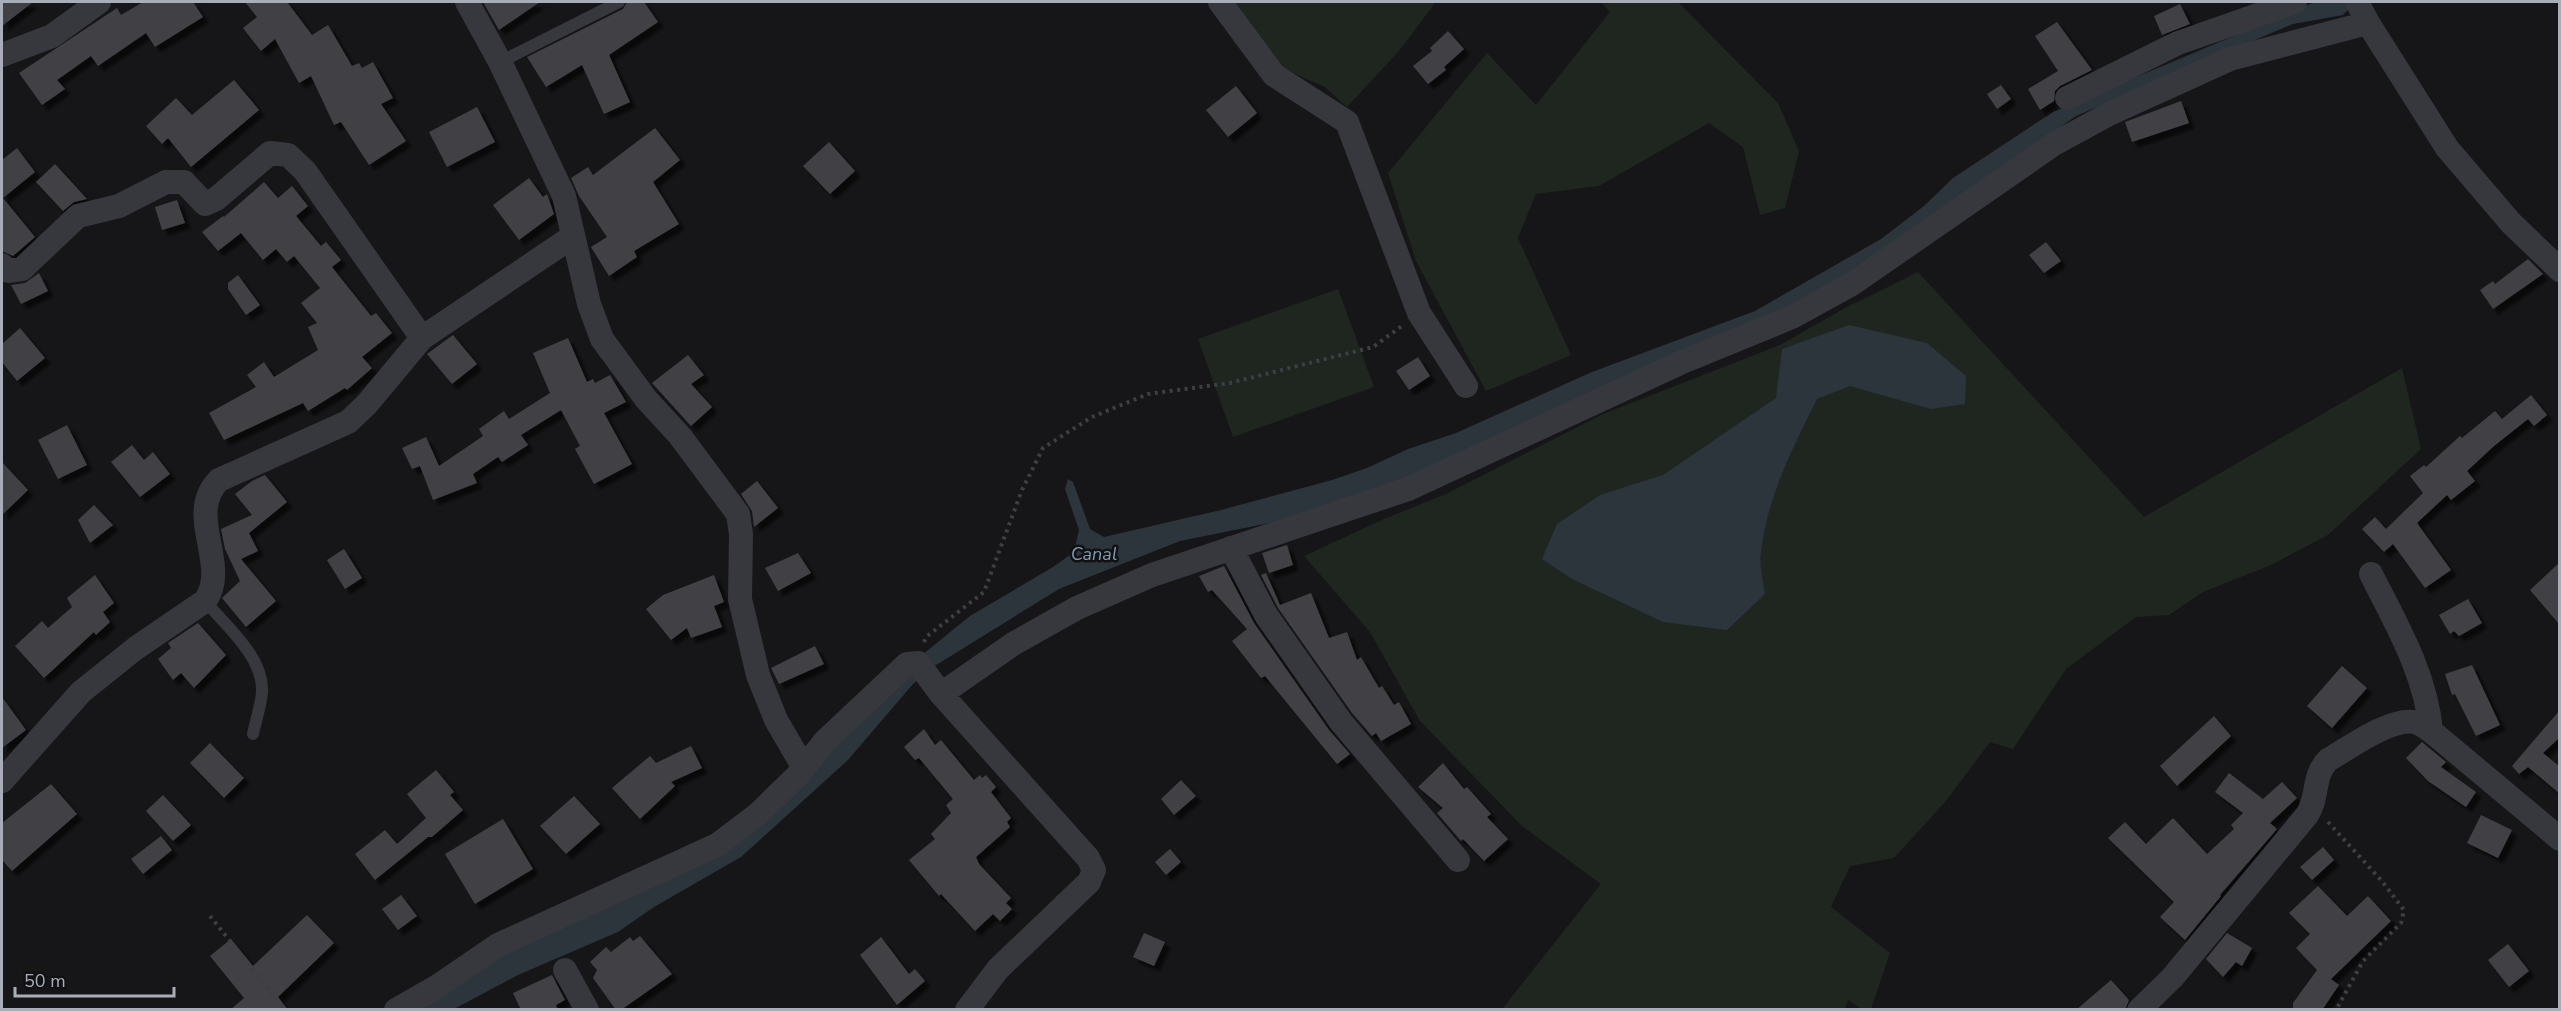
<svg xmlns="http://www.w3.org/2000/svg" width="2561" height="1011" font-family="'Nunito Sans',sans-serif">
  <defs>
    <filter id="shadow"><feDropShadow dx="5.5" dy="5.5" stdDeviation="1.5" flood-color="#0009"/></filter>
  </defs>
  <rect width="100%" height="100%" fill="#161618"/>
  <path fill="#1e261f" d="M1233,2H1436L1399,51L1347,107L1325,87L1282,68Z
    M1601,2H1678L1778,103L1799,151L1785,208L1760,215L1743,147L1709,123L1599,186L1536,194L1518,238L1571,355L1486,391L1416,261L1388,173L1487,53L1536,105L1610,12Z
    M1918,272L2144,517L2402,368L2421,449L2328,535L2271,565L2203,592L2169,615L2136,617L2066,669L2013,749L1990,742L1946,801L1894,858L1850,866L1831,907L1890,953L1871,1009H1862L1848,1000L1844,1010L1502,1009L1601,884L1522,826L1420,721L1370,632L1304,556L1384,519L1446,494L1603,414L1780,345L1843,309Z
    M1338,289L1374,387L1233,437L1198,339Z"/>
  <path fill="#2c353c" d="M2315,2H2355L2343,15L2293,24L2076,116L1861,268L1808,299L1435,469L1295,518L1180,541L1059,589L933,667L913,684L848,760L741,857L654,907L618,932L518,975L454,1009L402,1010L480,961L707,856L917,659L970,616L1053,567L1074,552L1079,530L1065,489L1068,479L1073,482L1090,529L1104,537L1221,510L1332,480L1367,468L1408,449L1456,433L1592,372L1755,311L1881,239L1924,206L1953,178L2053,112Z
    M1849,325L1927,343L1966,376L1965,404L1931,409L1850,386L1817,399C1793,447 1767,498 1761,552C1759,565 1763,581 1765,594L1727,630L1663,622L1572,579L1542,559L1557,524L1600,495L1663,475L1776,398L1782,349Z"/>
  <path fill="#404145" filter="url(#shadow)" d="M2,2H33L2,26Z
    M143,2H193L203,17L155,47L146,33L98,66L91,56L57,80L65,89L42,105L19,73L117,8L121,15Z
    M245,2H287L312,35L328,25L352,66L359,63L362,68L373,62L393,98L381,104L406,141L369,165L341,122L334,125L311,76L299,83L275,39L261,51L243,28L257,17Z
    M483,2H540L499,30Z
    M627,2H644L658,22L609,55L630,102L604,114L582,65L546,87L527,57L623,9Z
    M2180,4L2190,24L2162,35L2154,16Z
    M2057,22L2092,70L2060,86L2055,91L2054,101L2040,110L2028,89L2058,71L2035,36Z
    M1448,31L1464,49L1444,67L1446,70L1428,84L1413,66L1432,51L1430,48Z
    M234,80L259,110L191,167L168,138L162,144L146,126L176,98L192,115Z
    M2001,85L2011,99L1997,109L1987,94Z
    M1236,86L1257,113L1228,137L1206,110Z
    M2181,101L2189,123L2132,142L2125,122Z
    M477,107L495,142L447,167L429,132Z
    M655,128L680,160L653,182L679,224L634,251L637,257L609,276L591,247L607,237L579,196L571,178L588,167L593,175Z
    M829,142L855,171L830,194L803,166Z
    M17,148L35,172L3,198L35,237L13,256L2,251V160Z
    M55,164L87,199L74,202L63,211L36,182Z
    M529,178L543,197L547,194L554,214L519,240L493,205Z
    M264,182L278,198L292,186L308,206L296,216L321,246L326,242L341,260L332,267L371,316L376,313L392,333L362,357L372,368L347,390L345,388L308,411L303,403L224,440L209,413L256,387L247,375L264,362L274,377L318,350L308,327L317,323L301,303L320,288L294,256L287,262L276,249L263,260L241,233L218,251L202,232L223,216L224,217Z
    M177,200L185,223L162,230L155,207Z
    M2046,242L2061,261L2044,273L2029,255Z
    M2528,259L2543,274L2493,309L2480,290L2493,281L2495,284Z
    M39,273L48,291L21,304L11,285L25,283Z
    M238,275L260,305L246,315L228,289V283Z
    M20,328L45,358L17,381L2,362V344Z
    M453,335L477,364L452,384L427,354Z
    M568,338L587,382L593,379L595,383L610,375L626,402L604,413L632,464L594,484L575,449L580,446L561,410L521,435L528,445L502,462L498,457L473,474L477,483L433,500L420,466L412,469L402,448L426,437L439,466L483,436L479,429L504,411L509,419L550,393L533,353Z
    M688,355L704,375L691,384L712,407L691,426L652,383Z
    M1418,357L1430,376L1409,390L1396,371Z
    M2531,395L2547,415L2534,426L2528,419L2494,446L2467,471L2475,481L2451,500L2447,495L2417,523L2451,570L2425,588L2393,544L2384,552L2362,529L2375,517L2386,529L2423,493L2410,476L2424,465L2426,467L2460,436L2462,438L2495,411L2502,419Z
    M67,425L87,465L58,479L38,440Z
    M132,445L144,460L153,452L170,474L140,497L111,462Z
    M2,462L28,490L2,515Z
    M265,475L287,502L249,533L258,551L241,559L276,601L246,627L222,598L240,581L225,549L221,529L252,515L235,494L252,481Z
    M757,481L778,508L754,527L752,511L741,494Z
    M94,505L113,525L90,543L78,520Z
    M1287,545L1293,565L1269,573L1262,553Z
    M344,549L362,578L345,589L327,560Z
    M798,553L811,573L778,591L765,568Z
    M2559,563V624L2530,590Z
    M1224,566L1254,623L1329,730L1350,754L1337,764L1265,676L1261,678L1232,641L1247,629L1212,590L1208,592L1199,576Z
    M1266,573L1280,605L1311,593L1329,638L1347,632L1357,660L1361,657L1379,688L1382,686L1394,705L1399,702L1411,724L1381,741L1376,733L1372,736L1352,713L1278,608L1261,575Z
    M95,575L114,603L103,612L110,622L96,635L94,632L44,678L15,646L42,621L48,628L72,607L67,598Z
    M714,575L724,602L714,606L722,627L691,638L687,628L671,640L646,609L663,595Z
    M2468,599L2482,623L2459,636L2454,631L2450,634L2439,615Z
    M198,623L226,655L194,688L181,673L173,680L158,659L171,648L168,643Z
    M815,646L824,664L779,684L771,668Z
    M2472,665L2500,725L2476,736L2455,694L2452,695L2445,674Z
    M2342,666L2367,688L2332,728L2307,706Z
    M2,697L26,730L2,748Z
    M2559,711V738L2543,753L2559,766V793L2528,767L2519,774L2512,766Z
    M2214,716L2231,736L2177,786L2160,766Z
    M924,729L935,745L941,740L974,780L980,775L982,778L986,775L996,787L991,792L1011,818L1007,822L1010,827L976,857L979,864L1011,898L1006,903L1012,909L1000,921L993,914L975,931L941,894L939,896L909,860L935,839L931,834L951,813L946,805L953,799L919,758L915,760L904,747Z
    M2422,742L2446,762L2441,767L2476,792L2466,807L2428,781L2406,758Z
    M210,743L244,778L224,798L190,763Z
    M691,746L702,768L671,782L675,786L640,819L612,788L650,756L656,763Z
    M1443,763L1464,789L1467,787L1491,814L1487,817L1508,839L1484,861L1463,839L1461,841L1437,813L1443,808L1418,787Z
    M436,770L454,792L450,795L463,810L432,837H428L375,880L355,854L385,830L397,844L426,818L407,794Z
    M2229,773L2263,799L2282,782L2297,798L2270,823L2277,829L2220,895L2221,896L2185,940L2160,917L2174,902L2108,838L2125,822L2146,844L2173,818L2207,854L2234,829L2231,825L2243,813L2215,792Z
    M1181,780L1196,796L1174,815L1161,799Z
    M51,784L77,814L12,871L2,860V823Z
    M163,795L191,825L173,841L146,811Z
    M574,796L600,824L566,854L540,826Z
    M2481,815L2512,830L2498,858L2467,843Z
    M503,819L533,869L475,904L445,854Z
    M161,836L172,850L143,874L131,859Z
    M2323,847L2334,860L2312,880L2300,867Z
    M1170,849L1181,862L1166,875L1155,862Z
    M2318,886L2347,916L2368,896L2391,921L2331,979L2339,985L2322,1010H2293V1003L2317,970L2296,948L2310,934L2289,913Z
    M401,895L417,916L398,930L382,909Z
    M307,915L334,943L278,997L288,1010H230L244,998L210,956L231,939L253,966Z
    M1144,933L1165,942L1154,966L1133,957Z
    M2227,933L2252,948L2242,966L2236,962L2223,977L2206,959Z
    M640,936L672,974L621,1010H616L593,978L597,970L590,962L606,947L611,952L630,937L633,941Z
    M881,937L909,974L915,969L925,981L897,1005L860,955Z
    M2508,944L2529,971L2509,987L2488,960Z
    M552,975L565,1000L556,1005L558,1010H521L513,993Z
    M2111,980L2129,1000L2125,1010H2076Z"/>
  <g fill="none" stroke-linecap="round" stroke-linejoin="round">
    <path stroke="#3d3f44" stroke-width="4" stroke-dasharray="3 4.5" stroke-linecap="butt" d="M924,642L926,637L984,592L1022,490L1043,448L1092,417L1148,394L1230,383L1373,347L1402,326
      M2328,822L2381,880L2404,910L2401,923L2363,961L2336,1010
      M210,916L285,1010"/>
    <path stroke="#37383d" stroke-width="12" d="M500,62L619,2
      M205,601C225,625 264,657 262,692C261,705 256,720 253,734"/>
    <path stroke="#37383d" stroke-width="24" d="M467,2L500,62L564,196L589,304L602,339L646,399L680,436L738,514L741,534L740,599L758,675L776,720L804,768
      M1220,2L1274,75L1347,122L1419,313L1466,386
      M2357,2L2368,23L2447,148L2511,223L2560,270
      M2,55L52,36L99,2
      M2067,98L2178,43L2295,2
      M2,265L8,271L22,269L78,216L119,206L166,182H184L205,204L216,199L270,153L288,155L305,171L422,338
      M1231,548L1266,615L1341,722L1458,860
      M2371,574C2396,624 2426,674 2431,731L2560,839
      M941,694L1013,644L1077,608L1152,575L1408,489L1680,363L1792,317L1852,284L2054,144L2111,113L2230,59L2368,23
      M2,781L81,692L136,648L205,601C231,565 184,515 219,480L348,422L367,404L422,338L572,237
      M565,970L587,1010
      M396,1010L438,986L498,945L717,845L758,814L798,775L825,741L907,664L918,663L941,694L1088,858L1094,870L1089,882L998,969L967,1010
      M2139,1010L2172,978L2307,815C2319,797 2312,776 2328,760C2349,748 2390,718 2414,722C2420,723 2426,728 2431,731"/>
  </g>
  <g text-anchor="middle" stroke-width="5" stroke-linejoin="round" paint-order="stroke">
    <g font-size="18" font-style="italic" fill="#7f9bb3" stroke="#111113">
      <text x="1094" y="560">Canal</text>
    </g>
  </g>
  <rect width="2561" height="1011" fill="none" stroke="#a8adb8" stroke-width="6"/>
  <path d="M15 987v9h159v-9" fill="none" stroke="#a8adb8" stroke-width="3"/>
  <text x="24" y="987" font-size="18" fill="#a8adb8" stroke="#111113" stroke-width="4.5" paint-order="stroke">50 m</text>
</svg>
